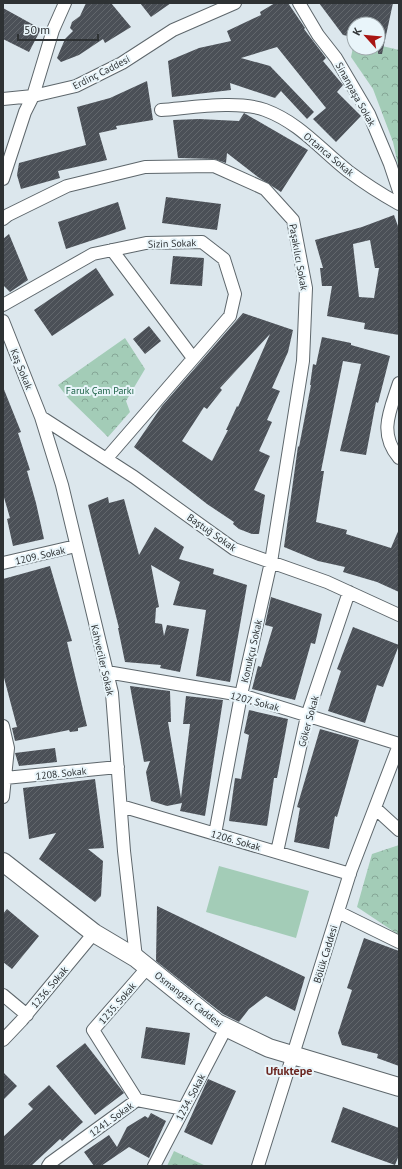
<svg xmlns="http://www.w3.org/2000/svg" width="402" height="1169" font-family="'PT Sans',sans-serif">
  <defs>
    <pattern id="park-crowns" width="20" height="18" patternUnits="userSpaceOnUse"><rect width="20" height="18" fill="#a3ccb7"/><path d="M2 6a3 3 0 1 1 6 0M12 15a3 3 0 1 1 6 0" fill="none" stroke="#85a696"/></pattern>
    <pattern id="building-hatch" width="6" height="6" patternUnits="userSpaceOnUse"><rect width="6" height="6" fill="#4b5057"/><path d="M-1 1l2-2M0 6l6-6M5 7l2-2" fill="none" stroke="#62676c"/></pattern>
  </defs>
  <rect width="100%" height="100%" fill="#dce7ed"/>
  <path fill="url(#park-crowns)" d="M354,43V48H378V45L399,50V170L393,142L373,89L351,57Z
    M125,338L145,369L126,401L130,412L108,437L68,398L58,385Z
    M399,845V935L357,907L372,854Z
    M174,1151L206,1166H167Z"/>
  <path fill="#a3ccb7" d="M219,866L309,891L296,938L206,912Z"/>
  <path fill="url(#building-hatch)" fill-rule="evenodd" d="M86,3H111L131,27L105,43L103,39L79,55L61,62L57,58L65,39L73,31L70,28L72,22L80,16Z
    M140,3H171L151,17Z
    M275,3H288L305,28L304,29L326,58L323,61L343,85L337,92L361,116L336,142L313,119L326,108L277,47L241,58L270,66L314,112L307,119L281,91L275,98L230,83L231,90L172,97L168,61L199,48L231,41L227,31L261,15L260,12Z
    M319,3H393L382,54H378V24H354L353,37L343,35Z
    M3,8L41,29L29,52L3,39Z
    M147,81L153,120L116,126L117,129L99,133L107,160L58,171L60,178L21,189L17,175L19,163L86,145L77,107L110,98Z
    M244,113L308,150L281,192L258,177L227,153L226,163L214,159L178,158L173,120L199,119L239,121Z
    M166,197L221,204L217,230L162,223Z
    M118,202L126,229L66,249L58,222Z
    M394,215L399,229V335L364,329L365,323L327,316L332,286H322L320,268H323L315,240L362,227ZM370,240L375,268H379L374,298L359,297L353,244Z
    M9,234L28,280L10,292L3,285V239Z
    M173,256L204,258L202,286L170,284Z
    M96,268L114,295L52,336L34,310Z
    M243,313L293,330L288,352L272,388L280,391L267,420L272,422L259,451L270,456L254,490L265,495L259,534H252L239,529L233,524L234,522L207,504L134,447L162,406ZM270,334L238,407L237,406L226,430H228L212,461L182,441L204,407L207,409L222,390L220,388Z
    M149,326L161,341L145,354L133,339Z
    M322,337L351,343V345L390,356L378,403L376,402L366,455L340,451L361,364L343,361L321,471H324L316,522L347,530L346,534L391,548L399,529V592L377,582L343,572L345,567L318,561L284,547L298,446L299,447L311,385H310L313,364L316,365Z
    M3,387L21,432L18,433L30,470L27,471L36,503L44,539L13,546L7,519L10,518L3,494Z
    M108,497L109,503L124,499L139,555L155,527L184,547L179,559L214,569L213,574L247,585L230,682L196,676L206,610L173,605L180,582L151,565L159,607L156,608L155,623L162,624L164,636L167,625L189,629L180,672L160,668L161,665L125,662L118,628H119L88,505Z
    M50,566L72,641L67,642L87,726L78,728V731L70,732L69,730L15,741L12,728L17,727L3,674V579Z
    M271,597L322,614L315,644L311,643L295,700L252,689L258,666L261,667L273,627L265,625Z
    M353,627L399,645L383,687L377,685L365,723L328,711L341,671L337,669Z
    M130,686L170,691L171,722H168L181,798L190,724H183L186,696L223,700L205,816L180,811L182,803L167,806L151,801L146,772L150,761L144,762Z
    M249,710L288,719L277,778H274L267,826L229,821L235,778L241,779L249,735L244,733Z
    M320,729L359,740L337,817L335,816L329,849L294,842L300,808L297,807Z
    M55,748L57,762L19,766L15,753Z
    M95,779L104,848L88,849L103,861L101,896L95,902L39,859L56,833L29,839L23,788Z
    M157,906L305,977L295,1011L266,996L249,1009L239,1022L223,1014L156,961Z
    M7,909L39,936L12,969L3,962V914Z
    M364,938L399,951V1066L377,1058L378,1054L342,1045L338,1033L352,990L347,988Z
    M146,1027L190,1033L185,1065L141,1058Z
    M85,1043L124,1093L95,1115L56,1066Z
    M3,1072L17,1086L3,1100Z
    M208,1079L236,1091L212,1145L184,1132Z
    M49,1085L83,1122L62,1141L60,1139L31,1166H3V1137L33,1109L28,1104Z
    M343,1107L399,1128V1155L395,1165L331,1142Z
    M151,1113L166,1121L149,1158L129,1147L101,1166H94L84,1152L109,1135L117,1147L127,1127L145,1116L148,1118Z"/>
  <g fill="none" stroke-linecap="round" stroke-linejoin="round">
    <defs>
      <path id="minor" d="M299,3L318,35L336,58L369,114L390,164L399,191
        M3,99L33,96L76,86L122,63L173,30L235,3
        M161,110C190,108 238,100 265,110C300,123 320,149 348,171C364,183 381,194 399,204
        M3,179L25,112L33,96L53,30L65,3
        M3,219L8,215L67,186L145,167L214,166L265,189L293,220L306,288L303,361L271,562L241,695L215,834
        M112,250L193,358
        M3,305L93,254L146,243L202,242L224,259L235,294L230,316L107,458
        M3,321L41,417L62,485L112,693L124,851L136,958
        M399,383C390,411 378,433 399,458
        M41,417L134,477L234,549L327,582L399,615
        M3,563L76,546
        M107,672L241,695L399,744
        M3,726L8,748L3,797
        M5,778L118,767
        M121,806L350,874
        M375,808L399,830
        M277,852L307,716L349,592
        M338,912L399,942
        M3,995L27,1015
        M3,1040L22,1020L94,933
        M137,1100L93,1030L148,967
        M48,1166L50,1163L137,1100L184,1109
        M154,1166L226,1028
        M258,1166L351,870L399,745"/>
      <path id="secondary" d="M3,862L94,933L136,958L217,1023L269,1048L399,1087"/>
    </defs>
    <use href="#minor" stroke="#5e676c" stroke-width="14"/>
    <use href="#secondary" stroke="#5e676c" stroke-width="20"/>
    <use href="#minor" stroke="#fff" stroke-width="12"/>
    <use href="#secondary" stroke="#fff" stroke-width="18"/>
  </g>
  <g text-anchor="middle" stroke-width="4" stroke-linejoin="round" paint-order="stroke">
    <g font-size="10" fill="#2e3234" stroke="#e9f5fa">
      <text transform="translate(101 72) rotate(-27)" y="4">Erdinç Caddesi</text>
      <text transform="translate(356 94) rotate(61)" y="4">Sinanpaşa Sokak</text>
      <text transform="translate(329 154) rotate(40)" y="4">Ortanca Sokak</text>
      <text transform="translate(172 243) rotate(-2)" y="4">Sizin Sokak</text>
      <text transform="translate(299 257) rotate(80)" y="4">Paşakılıcı Sokak</text>
      <text transform="translate(22 369) rotate(68)" y="4">Kaş Sokak</text>
      <text transform="translate(212 532) rotate(35)" y="4">Baştuğ Sokak</text>
      <text transform="translate(40 555) rotate(-13)" y="4">1209. Sokak</text>
      <text transform="translate(251 651) rotate(-77)" y="4">Konukçu Sokak</text>
      <text transform="translate(103 660) rotate(77)" y="4">Kahveciler Sokak</text>
      <text transform="translate(255 701) rotate(15)" y="4">1207. Sokak</text>
      <text transform="translate(308 721) rotate(-75)" y="4">Göker Sokak</text>
      <text transform="translate(61 773) rotate(-6)" y="4">1208. Sokak</text>
      <text transform="translate(236 840) rotate(16)" y="4">1206. Sokak</text>
      <text transform="translate(325 954) rotate(-73)" y="4">Bölük Caddesi</text>
      <text transform="translate(49 987) rotate(-50)" y="4">1236. Sokak</text>
      <text transform="translate(189 999) rotate(38)" y="4">Osmangazi Caddesi</text>
      <text transform="translate(117 1003) rotate(-49)" y="4">1235. Sokak</text>
      <text transform="translate(190 1097) rotate(-62)" y="4">1234. Sokak</text>
      <text transform="translate(111 1119) rotate(-36)" y="4">1241. Sokak</text>
    </g>
    <g font-size="10" fill="#1c6246" stroke="#e9f5fa">
      <text x="100" y="394">Faruk Çam Parkı</text>
    </g>
    <g font-size="12" font-weight="bold" fill="#6b2620" stroke="#e9f5fa">
      <text x="289" y="1075">Ufuktepe</text>
    </g>
  </g>
  <rect width="402" height="1169" fill="none" stroke="#2e3234" stroke-width="8"/>
  <g transform="translate(366 36) rotate(297)"><circle r="19" fill="#e9f5fa" stroke="#9ea7ab"/>
  <path d="M0-3L7 15L0 10L-7 15Z" fill="#a81513"/>
  <text y="-6" font-size="11" font-weight="bold" text-anchor="middle" fill="#2e3234">K</text>
  </g>
  <path d="M18 34v6h80v-6" fill="none" stroke="#2e3234" stroke-width="2"/>
  <text x="24" y="34" font-size="12" fill="#2e3234" stroke="#e9f5fa" stroke-width="3" paint-order="stroke">50 m</text>
</svg>
